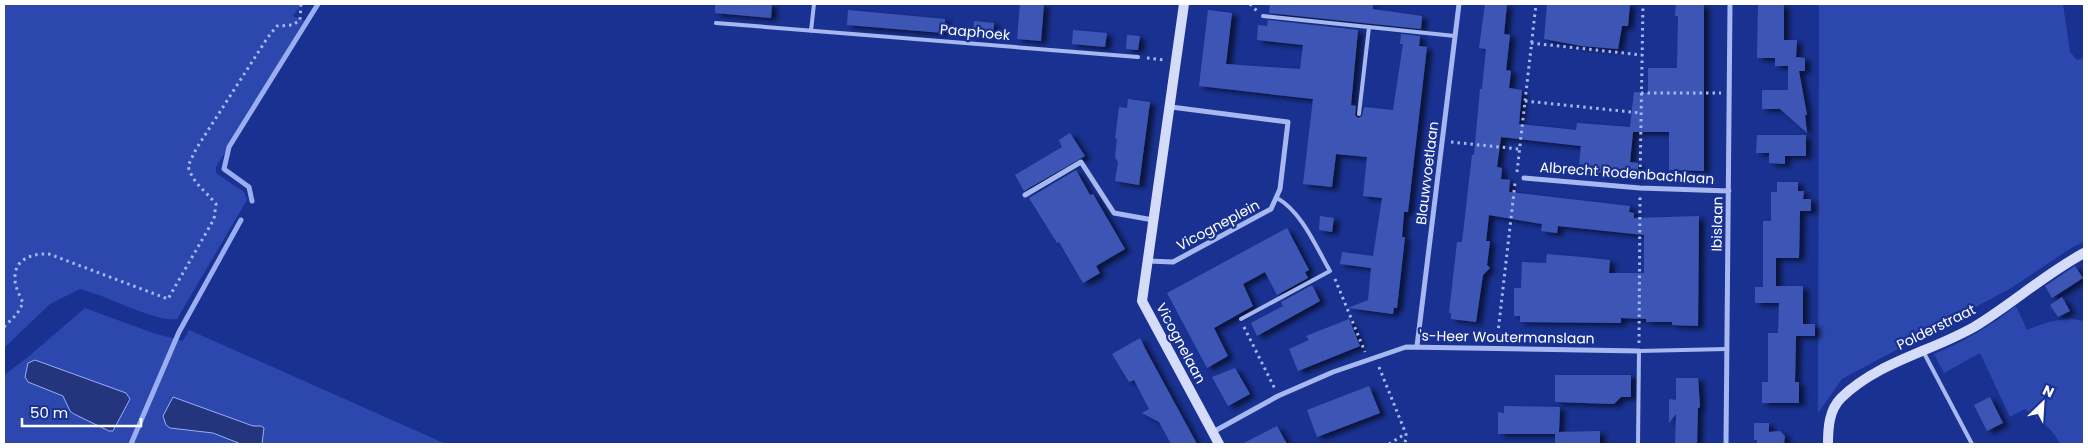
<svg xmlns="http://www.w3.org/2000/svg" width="2088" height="448" font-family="Poppins,sans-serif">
  <defs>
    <filter id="shadow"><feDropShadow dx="5.5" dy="3" stdDeviation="2.5" flood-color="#0009"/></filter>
  </defs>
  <rect width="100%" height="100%" fill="#193190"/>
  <path fill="#2c48ae" d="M4,4H302L293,16L304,21L216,167V173L244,192L247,200L177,319C154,322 106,295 80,289L50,304L4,348Z
    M1819,4H2063L2070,52L2077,60L2084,58V242L2073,247L2011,288L1842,379L1818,413Z
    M2016,306L2027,330C2045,322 2065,316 2084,321V444H2061L2050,429L2025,409L2010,417L1980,353L1944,373L1934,354C1964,342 1990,326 2016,306Z
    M85,308L153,333L183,341L189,330L446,444H4V375L28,357Z"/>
  <path fill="#24357e" stroke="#9aaef1" d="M35,360L126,393L130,399L113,431H109L74,414L70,411L63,396L28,382L25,377L28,363Z
    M173,397L253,426H261L264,428L262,444H241L213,433L170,428L166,425L163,416Z"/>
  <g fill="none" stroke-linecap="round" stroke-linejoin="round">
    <path stroke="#9aaef1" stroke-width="5" d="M252,201L249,187L224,169L229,147L318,4
      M131,444L179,332L241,220"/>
  </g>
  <path fill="#3e57b6" filter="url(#shadow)" d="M715,4H772L771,18L715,13Z
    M1020,4H1044L1041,41L1017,39Z
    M1270,4L1373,5V9L1422,16L1421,29L1269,13Z
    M1485,4H1507L1504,34L1510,35L1506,70L1511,71L1509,88L1522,90L1519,124L1576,130L1577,123L1630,127L1634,92L1648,93V68H1677L1678,16H1675L1676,4H1704V171L1669,170V132H1633L1630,162L1638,163V177L1583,171L1584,165L1579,164L1581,146L1501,137L1497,167L1502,168L1501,179L1510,180L1509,192L1630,206L1629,212L1634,213V218L1699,216L1698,326L1672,325V322H1646V319L1621,318V323L1520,322V316H1514V288H1521L1522,262L1546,263L1547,254L1582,257L1610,260L1609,273H1644V235L1558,226L1557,233L1541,231L1542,224L1489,215L1486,241H1490L1487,265L1490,268L1483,275L1476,322L1451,319V313H1449L1457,242H1462L1472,155H1474L1480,89H1482L1486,49L1479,48Z
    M1547,4H1630L1628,26H1622L1618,49L1582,46L1544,39Z
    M1758,4H1784V40H1797L1796,57L1805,58V71H1799L1807,115H1805L1807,133L1780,109H1762V90H1788V66H1775V58H1757Z
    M848,10L945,19L944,33L847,25Z
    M1208,10L1232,13L1226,64L1300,69L1303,45L1257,40L1258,25L1267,26L1268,20L1358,30L1351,105L1356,106L1355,115L1358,118L1362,116L1364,107L1393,110L1403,44H1400L1401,34L1420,36L1419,46L1427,47L1408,212H1404L1402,237H1405L1397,308H1394L1393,314L1348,308L1368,300L1371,268L1340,264L1342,252L1373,256L1382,198L1363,196L1367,157L1336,154L1332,187L1303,184L1313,99L1199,86Z
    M974,21L994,23L993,36L973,34Z
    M1073,30L1107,33L1105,47L1072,44Z
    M1127,35L1140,36L1138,50L1126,49Z
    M1128,99L1150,102L1139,185L1115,181L1118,162L1115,157L1117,138L1115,139L1119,107L1127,108Z
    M1070,133L1085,156L1024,191L1015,175L1062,147L1059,140Z
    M1757,135H1806V156H1785V164L1769,163V153H1756Z
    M1076,170L1090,195L1093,194L1125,249L1096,266L1100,273L1083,283L1059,242L1057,243L1029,198Z
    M1777,182H1798V191H1804L1803,199H1811V211H1800L1799,258H1776V286H1803V324H1815V336H1796L1795,382H1799V403H1762V382H1768V333H1778L1779,303H1755V287H1763V221H1771V192H1777Z
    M1320,216L1334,218L1332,232L1319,230Z
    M1287,228L1309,270L1305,272L1308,278L1277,295L1265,272L1243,284L1253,306L1214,328L1228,356L1207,368L1167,293Z
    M2075,266L2083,278L2052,298L2045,286Z
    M1312,285L1320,301L1257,336L1251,323L1283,306L1281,302Z
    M2062,297L2070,311L2058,317L2050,305Z
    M1349,319L1360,346L1298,371L1289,349L1309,340L1306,336Z
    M1140,338L1148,354L1197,444H1171L1159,422L1142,413L1149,409L1134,380L1129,382L1112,354Z
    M1235,368L1250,394L1228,406L1212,377Z
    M1555,375H1631V397H1621L1614,404L1555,402Z
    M1676,378H1698L1700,407L1698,408L1697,444H1675L1676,414L1669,423V399L1676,400Z
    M1369,386L1380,413L1317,437L1307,410Z
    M1990,397L2003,423L1987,431L1974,405Z
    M1504,406L1560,407L1559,432L1600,431V444H1555V434H1498V412L1504,413Z
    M1754,423H1769V432L1780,431L1785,436L1784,444H1757V440H1754Z
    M1277,426L1287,444H1242Z"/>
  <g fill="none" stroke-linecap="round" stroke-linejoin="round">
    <path stroke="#a7b7ef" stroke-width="3" stroke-dasharray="2.5 4" stroke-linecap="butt" d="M1250,4L1257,11
      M1531,43L1642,55
      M1147,58L1165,60
      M1641,93H1721
      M1525,101L1641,113
      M1451,142L1519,149
      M1517,172L1536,4
      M1640,180L1643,4
      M1335,279L1365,352
      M4,327L17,314L23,303C20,296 14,285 15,277C15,258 34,253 49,254L168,299L214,219L216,204C205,190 193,184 188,166L196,149L268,37L277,26L293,25L300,20L301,4
      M1244,327L1275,389
      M1497,341L1515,183
      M1639,343L1640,196
      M1379,367L1406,434L1405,444
      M1389,444L1405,434"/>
    <path stroke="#a7b7ef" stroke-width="4" d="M1263,16L1455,36
      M716,23L1138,57
      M811,31L814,4
      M1359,114L1369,27
      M1241,319L1330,271C1316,247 1302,212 1277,198
      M1924,353L1972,444
      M1638,444L1639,351L1727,349"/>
    <path stroke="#a7b7ef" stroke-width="5" d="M1524,178L1640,188L1729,191
      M1025,195L1081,162L1114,213L1153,220
      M1148,261L1173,262L1271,209L1280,189L1288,122L1171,107
      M1417,346L1459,4
      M1213,432L1278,396L1333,372L1406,347L1639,351
      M1726,444L1730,4"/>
    <path stroke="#d5dcfa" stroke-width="10" d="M1184,4L1142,301L1219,444
      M1828,444C1828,428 1829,410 1841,398C1878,362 1930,352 1974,327C2012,304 2045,274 2084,253"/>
  </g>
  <g text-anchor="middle" stroke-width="4.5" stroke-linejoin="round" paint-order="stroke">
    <g font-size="14" fill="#fff" stroke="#193190">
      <text transform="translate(975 32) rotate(5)" y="5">Paaphoek</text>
      <text transform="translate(1427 173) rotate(-83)" y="5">Blauwvoetlaan</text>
      <text transform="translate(1627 173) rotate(4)" y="5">Albrecht Rodenbachlaan</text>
      <text transform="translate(1717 224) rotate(-89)" y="5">Ibislaan</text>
      <text transform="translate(1218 225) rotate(-28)" y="5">Vicogneplein</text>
      <text transform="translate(1936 327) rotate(-26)" y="5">Polderstraat</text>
      <text transform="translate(1507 337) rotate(1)" y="5">'s-Heer Woutermanslaan</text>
      <text transform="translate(1181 343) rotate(62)" y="5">Vicognelaan</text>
    </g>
  </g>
  <rect width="2088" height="448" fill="none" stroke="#ffffff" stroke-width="10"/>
  <g transform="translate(2043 403) rotate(25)" stroke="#193190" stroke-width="4" paint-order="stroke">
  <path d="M0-4L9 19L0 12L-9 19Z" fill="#ffffff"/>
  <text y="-8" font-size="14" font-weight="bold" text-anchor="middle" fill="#ffffff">N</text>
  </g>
  <path d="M22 418v8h119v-8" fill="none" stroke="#ffffff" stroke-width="2.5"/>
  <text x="30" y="418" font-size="15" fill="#ffffff" stroke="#193190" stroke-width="4" paint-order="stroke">50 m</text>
</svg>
